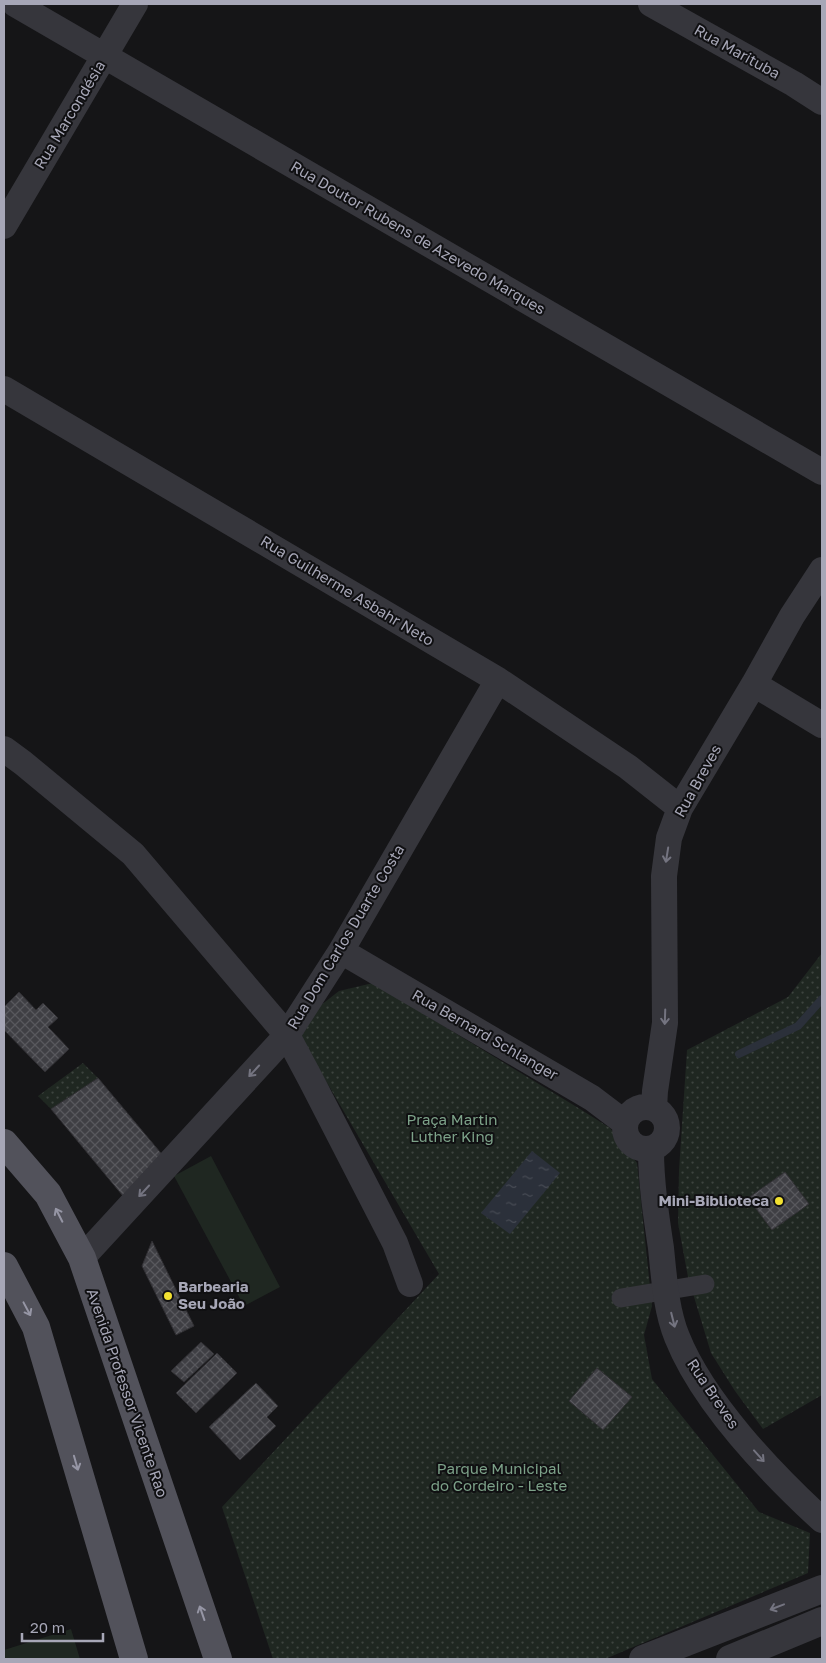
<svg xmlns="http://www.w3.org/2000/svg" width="826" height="1663" font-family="'Golos Text',sans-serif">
  <defs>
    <pattern id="park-dots" width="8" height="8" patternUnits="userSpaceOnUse" patternTransform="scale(1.25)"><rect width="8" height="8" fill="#1f2721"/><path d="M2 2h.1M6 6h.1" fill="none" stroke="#3d443f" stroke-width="1.8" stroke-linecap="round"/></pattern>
    <pattern id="water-ripples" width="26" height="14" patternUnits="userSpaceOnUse" patternTransform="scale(1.25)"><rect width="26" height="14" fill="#2b303a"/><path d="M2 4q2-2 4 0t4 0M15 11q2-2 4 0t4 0" fill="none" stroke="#474b54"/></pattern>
    <pattern id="building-cross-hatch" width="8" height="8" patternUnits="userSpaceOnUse" patternTransform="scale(1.25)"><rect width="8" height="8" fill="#3f3f44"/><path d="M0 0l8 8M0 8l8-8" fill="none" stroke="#58585d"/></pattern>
  </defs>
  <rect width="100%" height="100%" fill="#151517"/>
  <path fill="#1f2721" d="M211,1156L280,1287L244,1306L174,1176Z
    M71,1629L80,1659H4V1650Z"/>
  <path fill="url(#park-dots)" d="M822,953V1395L763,1429L735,1391L711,1353L688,1277L678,1223L679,1170L687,1050L788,997Z
    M373,983L580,1109L610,1128L637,1163L652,1306L644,1335L652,1379L759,1512L810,1533L808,1573L605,1659H273L222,1507L439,1274L299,1035L316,1009L339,991Z
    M83,1063L98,1078L51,1109L38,1096Z"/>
  <path fill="url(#water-ripples)" d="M532,1151L560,1173L510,1234L481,1213Z"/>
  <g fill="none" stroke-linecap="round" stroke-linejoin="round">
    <path stroke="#2b303a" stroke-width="8" d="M739,1054L798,1026L822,999"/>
  </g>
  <path fill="url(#building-cross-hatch)" stroke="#302f33" d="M19,992L36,1010L43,1003L58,1018L48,1027L69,1049L45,1072L4,1030V1007Z
    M98,1078L165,1158L123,1196L51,1109Z
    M785,1172L809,1204L772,1230L748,1198Z
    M152,1241L194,1326L176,1335L142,1266Z
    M201,1342L214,1354L184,1382L171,1371Z
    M217,1353L237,1373L196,1413L176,1393Z
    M597,1368L632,1397L603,1430L569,1401Z
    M256,1383L278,1406L267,1417L276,1426L240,1460L209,1427Z"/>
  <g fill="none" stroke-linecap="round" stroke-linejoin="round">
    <path stroke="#36363c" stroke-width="19" d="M621,1298L705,1284"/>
    <path stroke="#36363c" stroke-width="26" d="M15,4L822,472
      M651,4L794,84L822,102
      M4,226L135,4
      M4,389L498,680L628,767L680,808
      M754,684L822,725
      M4,749L23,763L133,854L287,1035L311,1080L395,1243L410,1284
      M341,951L592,1098L625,1123
      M625 1128a21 21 0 1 1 42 0a21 21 0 1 1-42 0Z
      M654,1108L655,1091L665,1023L664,876L669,838L680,808L754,684L792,616L822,570
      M651,1150C651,1182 656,1215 661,1248C664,1277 666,1310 677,1337C703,1402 771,1473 822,1520
      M82,1258L287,1035L341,951L498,680"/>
    <path stroke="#36363c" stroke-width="28" d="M643,1659L822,1589
      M730,1659L822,1621"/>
    <path stroke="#52525b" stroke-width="28" d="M4,1143L48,1194L82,1258L218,1659
      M4,1266L36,1327L134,1659"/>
  </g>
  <defs><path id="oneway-shaft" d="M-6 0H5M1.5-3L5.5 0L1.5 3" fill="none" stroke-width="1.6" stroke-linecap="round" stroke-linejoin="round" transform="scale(1.25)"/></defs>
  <g stroke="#747480">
    <use href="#oneway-shaft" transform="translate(667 855) rotate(99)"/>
    <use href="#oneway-shaft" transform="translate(665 1017) rotate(92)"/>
    <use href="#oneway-shaft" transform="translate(254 1071) rotate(133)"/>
    <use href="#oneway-shaft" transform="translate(144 1191) rotate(133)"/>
    <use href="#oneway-shaft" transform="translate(673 1320) rotate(76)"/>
    <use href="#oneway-shaft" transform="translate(759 1456) rotate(48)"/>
    <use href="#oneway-shaft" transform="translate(777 1607) rotate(159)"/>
  </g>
  <g stroke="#9696a5">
    <use href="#oneway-shaft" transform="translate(59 1215) rotate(-117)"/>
    <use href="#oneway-shaft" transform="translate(27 1309) rotate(62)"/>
    <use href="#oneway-shaft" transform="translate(76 1463) rotate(74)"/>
    <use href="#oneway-shaft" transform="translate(202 1613) rotate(-109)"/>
  </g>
  <g fill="#f2e131" stroke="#101012" stroke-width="2">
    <circle cx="779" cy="1201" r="5"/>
    <circle cx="168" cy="1296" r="5"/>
  </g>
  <g text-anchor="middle" stroke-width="4" stroke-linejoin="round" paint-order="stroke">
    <g font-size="15" fill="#a7a7b7" stroke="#101012">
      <text transform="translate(737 52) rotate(29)" y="5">Rua Marituba</text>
      <text transform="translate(70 115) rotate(-59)" y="5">Rua Marcondésia</text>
      <text transform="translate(418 238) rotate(30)" y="5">Rua Doutor Rubens de Azevedo Marques</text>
      <text transform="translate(347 591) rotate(31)" y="5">Rua Guilherme Asbahr Neto</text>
      <text transform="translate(698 781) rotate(-61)" y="5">Rua Breves</text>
      <text transform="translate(346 937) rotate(-59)" y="5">Rua Dom Carlos Duarte Costa</text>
      <text transform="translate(485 1035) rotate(30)" y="5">Rua Bernard Schlanger</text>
      <text transform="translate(127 1393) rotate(71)" y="5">Avenida Professor Vicente Rao</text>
      <text transform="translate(713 1394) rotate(56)" y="5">Rua Breves</text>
    </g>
    <g font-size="15" fill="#7da289" stroke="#101012">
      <text x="452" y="1125">Praça Martin<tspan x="452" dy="17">Luther King</tspan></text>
      <text x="499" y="1474">Parque Municipal<tspan x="499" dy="17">do Cordeiro - Leste</tspan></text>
    </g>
    <g font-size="15" font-weight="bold" fill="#a7a7b7" stroke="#101012" text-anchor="end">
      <text x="769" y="1206">Mini-Biblioteca</text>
      <text x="178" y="1292" text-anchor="start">Barbearia<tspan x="178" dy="17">Seu João</tspan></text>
    </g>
  </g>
  <rect width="826" height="1663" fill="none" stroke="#a7a7b7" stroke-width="10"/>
  <path d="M22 1633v8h81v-8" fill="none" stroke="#a7a7b7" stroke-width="2.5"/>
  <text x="30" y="1633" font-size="15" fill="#a7a7b7" stroke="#101012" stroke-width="4" paint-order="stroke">20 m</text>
</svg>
